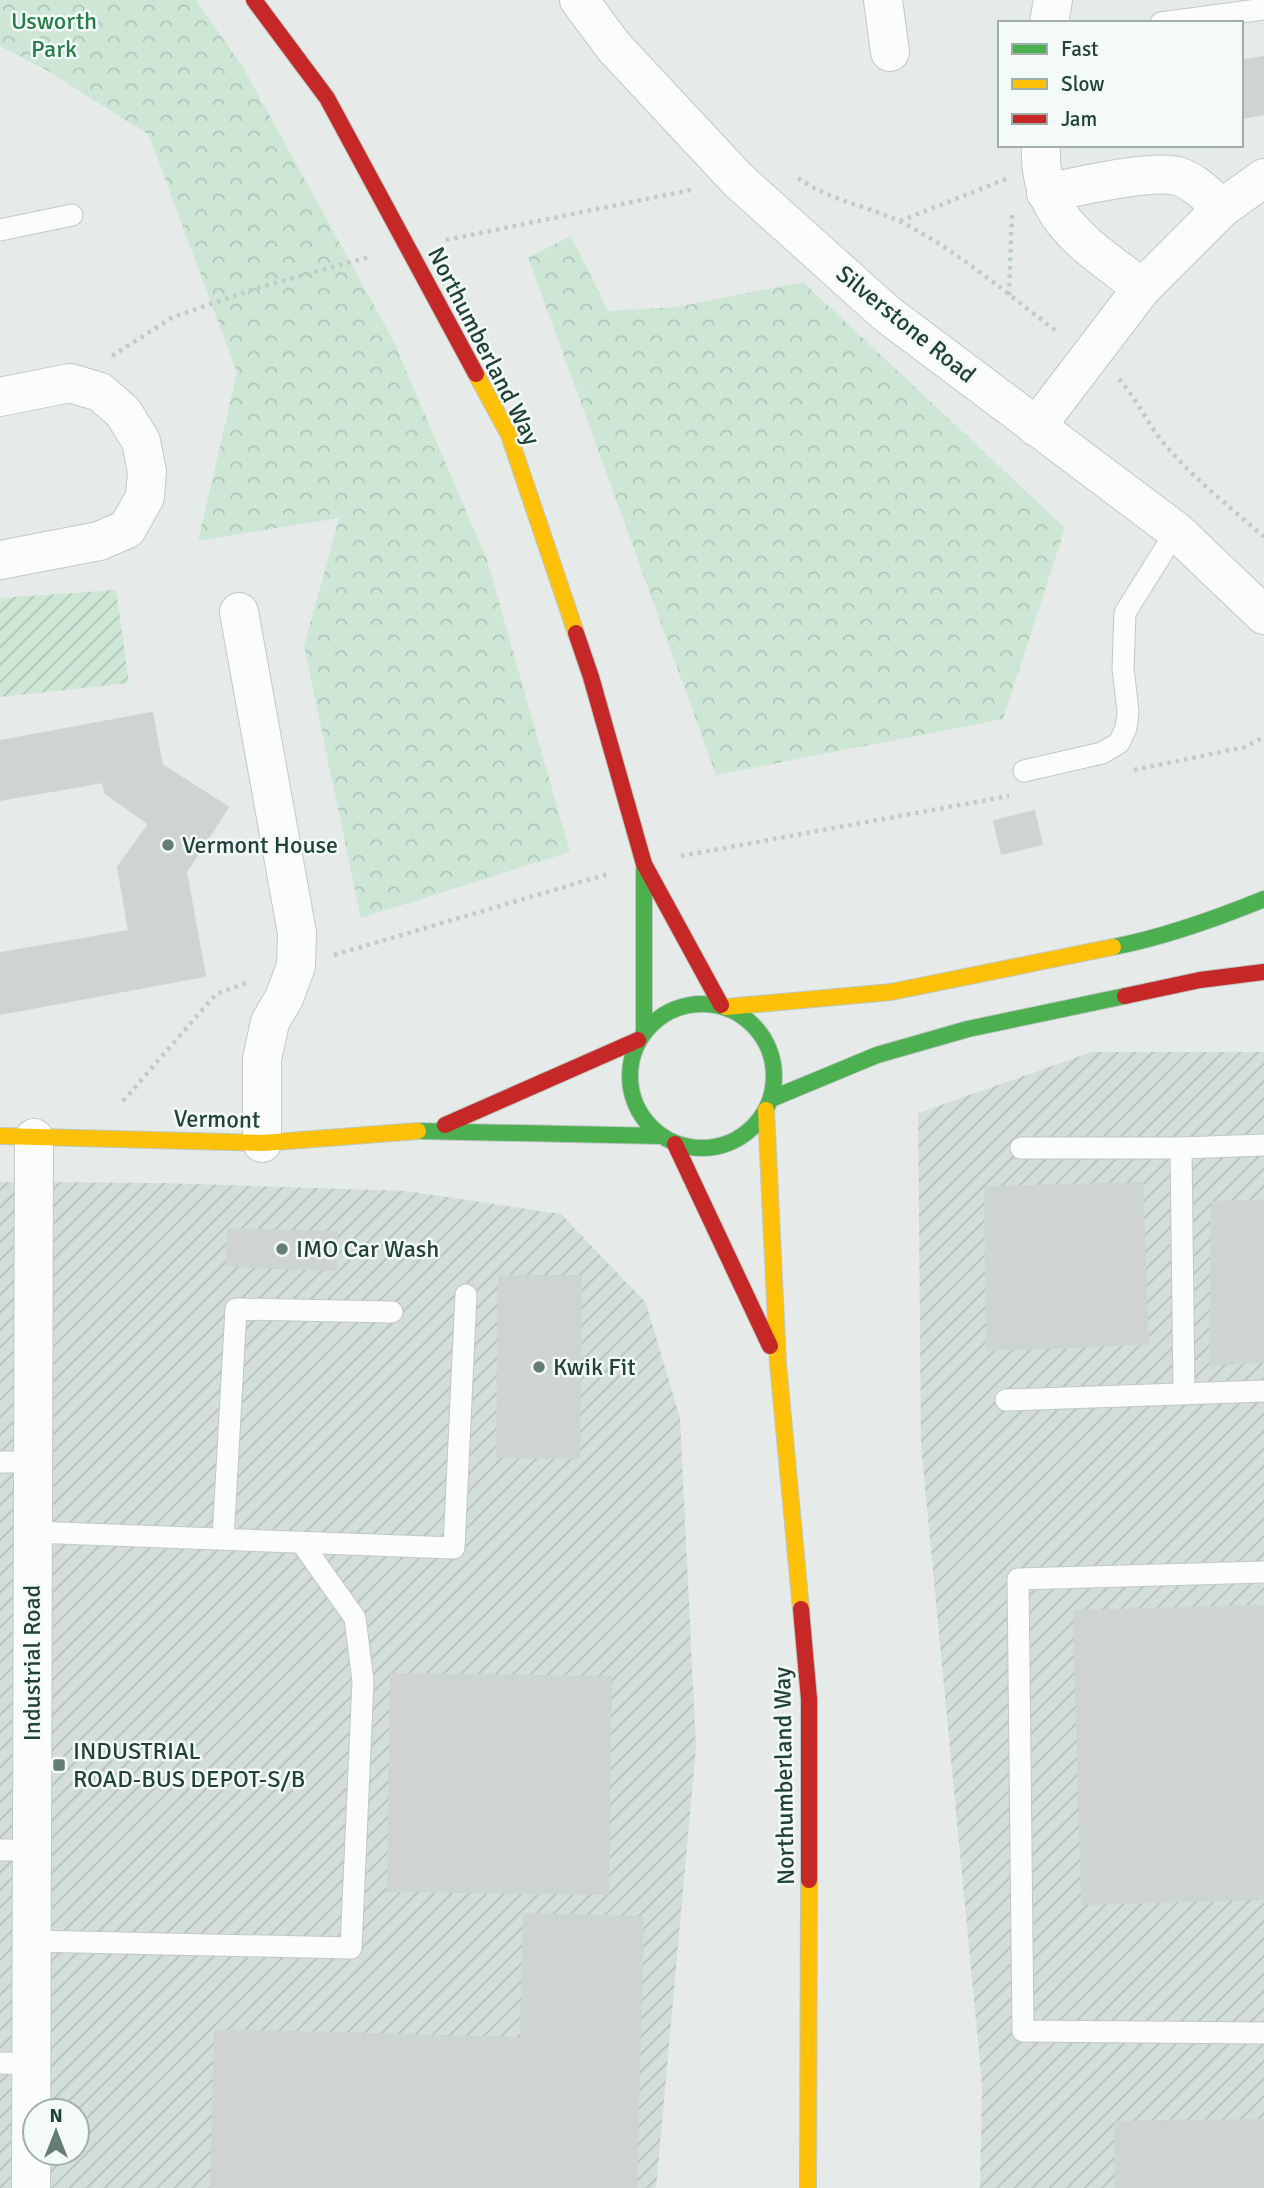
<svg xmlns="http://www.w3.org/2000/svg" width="1264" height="2188" font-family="Signika,sans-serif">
  <defs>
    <pattern id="industrial-furrows" width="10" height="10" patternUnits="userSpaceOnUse" patternTransform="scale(1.75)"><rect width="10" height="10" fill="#d3ded9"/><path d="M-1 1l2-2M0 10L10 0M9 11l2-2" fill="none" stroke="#b5c0bb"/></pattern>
    <pattern id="forest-crowns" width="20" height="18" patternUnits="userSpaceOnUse" patternTransform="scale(1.75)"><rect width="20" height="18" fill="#cde6d5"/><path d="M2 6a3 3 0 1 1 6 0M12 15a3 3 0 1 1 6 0" fill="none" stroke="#b0c6b8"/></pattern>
    <pattern id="garden-furrows" width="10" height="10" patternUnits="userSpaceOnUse" patternTransform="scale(1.75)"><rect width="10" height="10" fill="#cde6d5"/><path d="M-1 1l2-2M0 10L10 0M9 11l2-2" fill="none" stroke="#b0c6b8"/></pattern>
  </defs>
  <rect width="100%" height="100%" fill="#e6ebe9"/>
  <path fill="url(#industrial-furrows)" fill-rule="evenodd" d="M1092,1052H1264V2188H980L982,2084L921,1445L918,1113Z
    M0,1182L165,1183L406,1191L561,1214L646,1303L680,1418L696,1748L656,2188H0ZM35,2111H77V2153H35Z"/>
  <path fill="url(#forest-crowns)" d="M0,0H196L244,69L393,340L487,560L570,852L361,918L304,646L339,518L198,541L237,373L149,135L48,71L0,46Z
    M571,236L608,311L677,307L803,282L1065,528L1003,719L716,775L528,257Z"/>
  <path fill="url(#garden-furrows)" d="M116,590L129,683L0,697V598Z"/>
  <path fill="#cdd4d2" stroke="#ced4d2" stroke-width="2" d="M1264,57V114L1241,118V61Z
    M152,713L162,765L228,807L186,872L205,976L0,1014V953L129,931L118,867L149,824L105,793L103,782L0,800V741Z
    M1034,811L1042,844L1002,854L994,821Z
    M1142,1183L1148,1344L987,1350L985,1187Z
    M1264,1201V1362L1210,1365L1212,1202Z
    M228,1229L337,1232L336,1270L227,1266Z
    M499,1276H581L579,1458L497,1457Z
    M1264,1606V1899L1082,1904L1074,1611Z
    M391,1674L611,1677L608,1894L388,1891Z
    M524,1914L643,1917L636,2188H211L215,2030L521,2038Z
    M1264,2120V2188H1116L1115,2122Z"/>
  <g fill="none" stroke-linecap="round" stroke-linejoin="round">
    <defs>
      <path id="lane" d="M1161,23L1264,9
        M0,230L72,215
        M1024,771L1102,753L1119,743L1126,728L1128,712L1123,668L1125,613L1176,531
        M1021,1148H1181L1264,1145
        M1181,1148L1184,1393
        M1006,1400L1264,1391
        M0,1462H33
        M33,1532L454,1548L466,1295
        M223,1539L236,1309L392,1312
        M1264,1572L1018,1579L1023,2031L1264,2033
        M0,1850H32
        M32,1941L351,1948L363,1681L355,1618L301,1542
        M0,2063L31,2064"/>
      <path id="street" d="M579,0L614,47L738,180L887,314L1176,531L1264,615
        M883,0L890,52
        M1049,23L1053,0
        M1041,145C1037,220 1090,247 1142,288
        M1046,193C1076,187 1150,169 1177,176C1195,181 1208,196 1222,208
        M0,397L70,383L100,392L123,412L141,441L147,472L145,497L127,529L99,541L0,560
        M1036,427L1142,288L1222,208L1264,178
        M239,612L297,933L296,966L284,998L270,1022L262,1059V1143
        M31,2188L34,1138"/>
      <path id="fast" d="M644,870V1031
        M1113,947C1165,937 1215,919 1264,899
        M630 1076a72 72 0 1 1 144 0a72 72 0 1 1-144 0Z
        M771,1099L877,1055L968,1029L1125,996
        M418,1131L661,1136"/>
      <path id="slow" d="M476,374L509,435L576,633
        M726,1007L891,992L1113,947
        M766,1110L778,1364L801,1609
        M0,1136L262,1143L418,1131
        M808,2188L809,1880"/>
      <path id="jam" d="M254,0L327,98L476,374
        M576,633L591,677L644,864L721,1005
        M1125,996L1200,980L1264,972
        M445,1125L638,1040
        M675,1144L770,1346
        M801,1609L809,1699V1880"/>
    </defs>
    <use href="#lane" stroke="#c3c8c6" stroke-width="23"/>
    <use href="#street" stroke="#c3c8c6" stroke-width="40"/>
    <use href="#fast" stroke="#bdc7c4" stroke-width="18"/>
    <use href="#slow" stroke="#bdc7c4" stroke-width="18"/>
    <use href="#jam" stroke="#bdc7c4" stroke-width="18"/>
    <path stroke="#c1cbc9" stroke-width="4.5" stroke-dasharray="3.5 5" stroke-linecap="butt" d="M798,178C828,200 868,206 901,222C959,251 1008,295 1059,333
      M900,221L1006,179
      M446,240L695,189
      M1009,295L1012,213
      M112,356L173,317L257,288L369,257
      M1119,379C1136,398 1146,421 1162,441C1191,477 1229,506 1264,537
      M1134,770L1245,747L1264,737
      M681,856L1009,796
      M334,955L608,874
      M123,1101L216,994L249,982"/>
    <use href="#lane" stroke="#fbfcfc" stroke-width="21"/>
    <use href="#street" stroke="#fbfcfc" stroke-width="38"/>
    <use href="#fast" stroke="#4caf50" stroke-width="16"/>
    <use href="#slow" stroke="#ffc107" stroke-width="16"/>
    <use href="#jam" stroke="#c62828" stroke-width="16"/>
  </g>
  <g fill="#657d77" stroke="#f4faf7" stroke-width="2.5">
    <circle cx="168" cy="845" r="7"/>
    <circle cx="282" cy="1249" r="7"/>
    <circle cx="539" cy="1367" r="7"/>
    <rect x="52" y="1758" width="14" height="14" rx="3.5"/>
  </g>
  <g text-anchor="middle" stroke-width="5" stroke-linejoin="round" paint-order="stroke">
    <g font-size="24" fill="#257e47" stroke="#f4faf7">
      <text x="54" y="29">Usworth<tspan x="54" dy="28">Park</tspan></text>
    </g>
    <g font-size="24" fill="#204239" stroke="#f4faf7">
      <text transform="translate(906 324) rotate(39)" y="8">Silverstone Road</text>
      <text transform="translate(484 346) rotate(63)" y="8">Northumberland Way</text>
      <text transform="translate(217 1119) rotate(1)" y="8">Vermont</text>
      <text transform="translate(32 1663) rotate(-90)" y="8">Industrial Road</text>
      <text transform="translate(784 1776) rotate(-91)" y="8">Northumberland Way</text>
    </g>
    <g font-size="24" fill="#204239" stroke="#f4faf7" text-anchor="start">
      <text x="182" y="853">Vermont House</text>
      <text x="296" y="1257">IMO Car Wash</text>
      <text x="553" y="1375">Kwik Fit</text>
      <text x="73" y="1759">INDUSTRIAL<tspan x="73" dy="28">ROAD-BUS DEPOT-S/B</tspan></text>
    </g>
  </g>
  <rect x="998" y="21" width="245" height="126" fill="#f4faf7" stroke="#9fb0ab" stroke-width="2"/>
  <rect x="1012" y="44" width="35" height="10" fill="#4caf50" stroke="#9fb0ab" stroke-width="2"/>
  <text x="1061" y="56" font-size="21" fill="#204239">Fast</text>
  <rect x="1012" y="79" width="35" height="10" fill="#ffc107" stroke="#9fb0ab" stroke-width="2"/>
  <text x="1061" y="91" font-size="21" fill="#204239">Slow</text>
  <rect x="1012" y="114" width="35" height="10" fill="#c62828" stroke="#9fb0ab" stroke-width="2"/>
  <text x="1061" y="126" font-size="21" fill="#204239">Jam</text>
  <g transform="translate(56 2132)"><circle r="33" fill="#f4faf7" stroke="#9fb0ab" stroke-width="2"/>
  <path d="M0-5L12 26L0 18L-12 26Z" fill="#657d77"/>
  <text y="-10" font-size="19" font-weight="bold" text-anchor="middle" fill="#204239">N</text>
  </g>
</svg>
